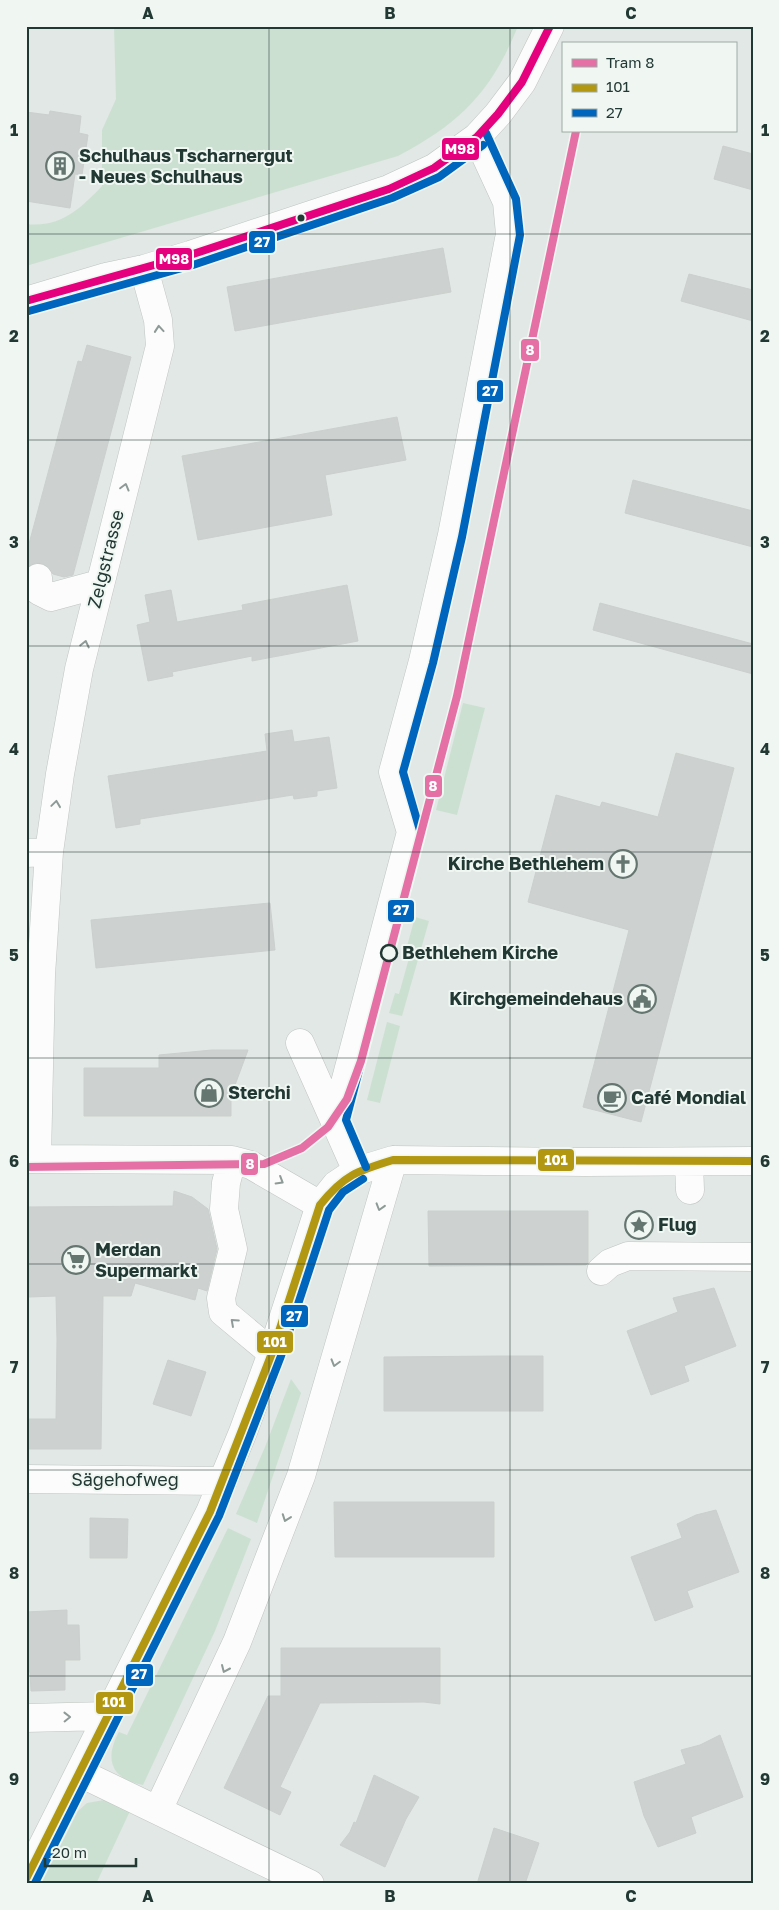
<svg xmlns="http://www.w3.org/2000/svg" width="779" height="1910" font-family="'Golos Text',sans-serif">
  <rect width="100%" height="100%" fill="#e2e8e5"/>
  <path fill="#cce0d2" d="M114,26H518C491,93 460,123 398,156L26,266V224C61,228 80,209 102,186V130L116,99Z
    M463,703L485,708L457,815L436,810Z
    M415,917L429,921L402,1016L389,1013L395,993L399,994L411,951L406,950Z
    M387,1022L400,1026L380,1103L367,1100Z
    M291,1379L301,1393L257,1523L236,1514L265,1447Z
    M228,1528L251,1539L215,1631L143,1785C111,1779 104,1759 119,1732L127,1735Z
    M104,1800L130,1811L96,1884H41L78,1811L87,1803Z"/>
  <path fill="#cdd1cf" stroke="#cbd0ce" d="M50,111L81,116L79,133L88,135L82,175L75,174L70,208L26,201V112L49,115Z
    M723,146L753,154V190L714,179Z
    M443,248L451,292L235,331L227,287Z
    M689,274L753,290V321L681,301Z
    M87,345L131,357L73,575L64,577L53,574L44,564L36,563L26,567V555L78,361L82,362Z
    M397,417L406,460L325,475L332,515L198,540L182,456Z
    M633,480L753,511V547L625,513Z
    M347,585L358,641L252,661V656L172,672L173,676L148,681L137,625L150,622L145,595L171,590L177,622L243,610L242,605Z
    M600,603L753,644V674L593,630Z
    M292,730L294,742L329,737L337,788L317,791V796L294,799L293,795L140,819V824L116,828L108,776L267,751L265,734Z
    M676,753L734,768L641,1122L583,1107L629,930L528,902L556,795L600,807L602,802L658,817Z
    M270,903L275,950L96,968L91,920Z
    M212,1050H248L235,1085H231V1116H84V1068H159V1055Z
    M174,1191L192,1197L208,1209L217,1249L207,1291L198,1288L195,1300L135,1283L131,1296H103L101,1449H26V1419H56L57,1340L56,1296L29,1297V1232H26V1207L173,1206Z
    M428,1211H588V1263L586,1265L429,1266Z
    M714,1288L736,1346L684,1366L689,1381L651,1395L627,1331L678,1312L673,1298Z
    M501,1356H543V1411H384V1357Z
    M168,1360L206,1372L191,1416L153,1404Z
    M334,1502H494V1557H335Z
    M716,1510L739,1572L687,1591L693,1607L655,1621L631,1557L682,1538L677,1524L696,1515Z
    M90,1518L128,1519L127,1558H90Z
    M67,1610V1625H79L80,1660H65V1690L31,1691L30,1672H26V1612Z
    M281,1648H440V1704L424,1702L320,1703L280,1787L291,1792L280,1815L224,1788L268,1696H281Z
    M720,1735L743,1797L691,1817L696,1833L658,1847L644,1816L634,1782L686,1764L681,1750L700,1745Z
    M374,1775L419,1797L406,1819L385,1867L340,1845L350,1832L354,1822L356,1823Z
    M494,1828L539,1843L525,1884H477Z"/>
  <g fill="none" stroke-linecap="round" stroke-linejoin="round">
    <defs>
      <path id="minor" d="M26,301L106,277L144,269L190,255L389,189L434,168L477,137L498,114L522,82L550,26
        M38,578L39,591L51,597L99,584
        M26,853L49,852
        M300,1043L357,1171
        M335,1121L411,832L393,772L423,661L452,535L510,234L507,202L477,137
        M26,1159L232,1160L251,1165L320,1205
        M37,1159L41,975L49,852L60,774L79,669L160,346L158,320L144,269
        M232,1160L226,1183L224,1209L233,1249L221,1298L223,1312L272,1353
        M689,1162L690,1190
        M601,1271L610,1263L628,1256L753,1257
        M26,1479L223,1481
        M26,1718L108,1716
        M80,1773L310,1884
        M158,1810L237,1642L301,1476L393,1160
        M26,1879L210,1512L243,1432L272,1353L320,1205L336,1185L357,1171L393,1160L585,1162L753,1161"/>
    </defs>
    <use href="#minor" stroke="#bfc4c2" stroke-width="29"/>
    <use href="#minor" stroke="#fbfcfb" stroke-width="28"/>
    <defs>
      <path id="bus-1" d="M26,1879L210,1512L272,1353L320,1205C344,1175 357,1171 393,1160L753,1161"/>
      <path id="bus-2" d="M29,311L193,265L392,198L439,177L483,145
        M366,1167L346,1120L421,834L403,772L433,663L462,537L520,235L516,199L486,133
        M35,1883L219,1516L281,1356L329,1210L343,1192L363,1179"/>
      <path id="bus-3" d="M26,301L190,255L389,189L434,168L477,137L498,114L522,82L550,26"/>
    </defs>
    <use href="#bus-1" stroke="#f0f7f3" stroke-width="11"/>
    <use href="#bus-2" stroke="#f0f7f3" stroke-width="11"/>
    <use href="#bus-3" stroke="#f0f7f3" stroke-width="11"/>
    <use href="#bus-1" stroke="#b29812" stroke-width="8"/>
    <use href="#bus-2" stroke="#0065bd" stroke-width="8"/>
    <use href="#bus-3" stroke="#e5007d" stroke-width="8"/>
    <defs>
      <path id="tram-1" d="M26,1167L264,1164L302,1148L328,1127L347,1099L361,1061L457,696L576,131"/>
    </defs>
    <use href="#tram-1" stroke="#f0f7f3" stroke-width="11"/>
    <use href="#tram-1" stroke="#e570a6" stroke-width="8"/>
  </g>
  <defs><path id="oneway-chevron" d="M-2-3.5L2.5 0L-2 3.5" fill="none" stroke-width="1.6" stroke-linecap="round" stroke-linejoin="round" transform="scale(1.25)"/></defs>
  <g stroke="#8e9a97">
    <use href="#oneway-chevron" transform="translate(159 329) rotate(-95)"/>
    <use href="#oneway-chevron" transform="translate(125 487) rotate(-75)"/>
    <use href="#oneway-chevron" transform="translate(85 644) rotate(-77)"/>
    <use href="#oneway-chevron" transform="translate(56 804) rotate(-82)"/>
    <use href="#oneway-chevron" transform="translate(280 1181) rotate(31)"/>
    <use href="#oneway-chevron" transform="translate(380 1207) rotate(107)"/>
    <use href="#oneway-chevron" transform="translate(234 1322) rotate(-138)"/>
    <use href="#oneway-chevron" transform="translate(335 1363) rotate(106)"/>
    <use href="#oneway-chevron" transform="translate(286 1518) rotate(110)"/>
    <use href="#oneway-chevron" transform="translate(225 1669) rotate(114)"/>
    <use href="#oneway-chevron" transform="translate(67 1717) rotate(-1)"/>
  </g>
  <path fill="none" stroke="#223833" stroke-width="1" stroke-opacity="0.55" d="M269,26V1884M510,26V1884M26,234H753M26,440H753M26,646H753M26,852H753M26,1058H753M26,1264H753M26,1470H753M26,1676H753"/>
  <defs>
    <symbol id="building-ring" viewBox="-11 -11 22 22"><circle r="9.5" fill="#f0f7f3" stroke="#657671" stroke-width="1.5"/><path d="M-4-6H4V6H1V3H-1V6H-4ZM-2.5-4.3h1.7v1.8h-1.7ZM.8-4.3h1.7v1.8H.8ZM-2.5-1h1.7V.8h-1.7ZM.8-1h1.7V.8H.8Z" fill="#657671"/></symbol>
    <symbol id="church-ring" viewBox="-11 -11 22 22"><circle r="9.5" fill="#f0f7f3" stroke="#657671" stroke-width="1.5"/><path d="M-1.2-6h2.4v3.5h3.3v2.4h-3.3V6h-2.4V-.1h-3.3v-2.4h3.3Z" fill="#657671"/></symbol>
    <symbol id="civic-ring" viewBox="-11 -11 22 22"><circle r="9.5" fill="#f0f7f3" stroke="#657671" stroke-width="1.5"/><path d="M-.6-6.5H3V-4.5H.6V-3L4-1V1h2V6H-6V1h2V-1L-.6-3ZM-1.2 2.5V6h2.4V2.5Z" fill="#657671"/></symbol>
    <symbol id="shop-ring" viewBox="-11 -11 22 22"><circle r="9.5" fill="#f0f7f3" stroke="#657671" stroke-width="1.5"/><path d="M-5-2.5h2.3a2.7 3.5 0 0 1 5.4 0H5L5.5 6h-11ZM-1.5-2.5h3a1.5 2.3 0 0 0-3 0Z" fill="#657671"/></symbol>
    <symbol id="cafe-ring" viewBox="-11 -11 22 22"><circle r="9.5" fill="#f0f7f3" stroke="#657671" stroke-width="1.5"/><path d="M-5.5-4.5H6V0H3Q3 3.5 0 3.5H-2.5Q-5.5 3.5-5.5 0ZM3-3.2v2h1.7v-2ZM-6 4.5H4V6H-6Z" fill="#657671"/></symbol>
    <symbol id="sight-ring" viewBox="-11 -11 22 22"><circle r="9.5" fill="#f0f7f3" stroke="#657671" stroke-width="1.5"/><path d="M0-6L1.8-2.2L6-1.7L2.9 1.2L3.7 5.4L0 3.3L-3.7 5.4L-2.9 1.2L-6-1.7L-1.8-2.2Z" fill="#657671"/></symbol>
    <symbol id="supermarket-ring" viewBox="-11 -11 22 22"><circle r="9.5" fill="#f0f7f3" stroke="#657671" stroke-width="1.5"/><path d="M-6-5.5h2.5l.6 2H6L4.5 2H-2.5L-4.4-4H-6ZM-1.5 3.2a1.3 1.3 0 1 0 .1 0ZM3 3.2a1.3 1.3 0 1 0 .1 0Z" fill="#657671"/></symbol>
  </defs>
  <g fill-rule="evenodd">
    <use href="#building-ring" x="44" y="150" width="32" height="32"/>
    <use href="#church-ring" x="607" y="848" width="32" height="32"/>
    <use href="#civic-ring" x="626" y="983" width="32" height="32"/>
    <use href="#shop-ring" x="193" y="1077" width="32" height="32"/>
    <use href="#cafe-ring" x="596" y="1082" width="32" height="32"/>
    <use href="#sight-ring" x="623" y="1209" width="32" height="32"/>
    <use href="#supermarket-ring" x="60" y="1244" width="32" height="32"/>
  </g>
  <circle fill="#223833" stroke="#f0f7f3" stroke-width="2" cx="301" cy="218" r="4.5"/>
  <circle fill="#f0f7f3" stroke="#223833" stroke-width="2.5" cx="389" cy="953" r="8"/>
  <g text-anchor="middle" stroke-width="4" stroke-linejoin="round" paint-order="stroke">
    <g font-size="18" font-weight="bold" fill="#223833" stroke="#f0f7f3" text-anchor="start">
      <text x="79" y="162">Schulhaus Tscharnergut<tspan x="79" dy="21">- Neues Schulhaus</tspan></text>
      <text x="604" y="870" text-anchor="end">Kirche Bethlehem</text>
      <text x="623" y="1005" text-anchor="end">Kirchgemeindehaus</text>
      <text x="228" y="1099">Sterchi</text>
      <text x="631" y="1104">Café Mondial</text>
      <text x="658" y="1231">Flug</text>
      <text x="95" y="1256">Merdan<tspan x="95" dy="21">Supermarkt</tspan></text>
    </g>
    <g font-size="18" fill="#223833" stroke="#f0f7f3">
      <text transform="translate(106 559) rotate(-76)" y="6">Zelgstrasse</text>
      <text x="125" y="1486">Sägehofweg</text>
    </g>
    <g font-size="18" font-weight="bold" fill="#223833" stroke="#f0f7f3" text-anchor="start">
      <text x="402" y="959">Bethlehem Kirche</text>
    </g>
  </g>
  <g stroke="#f0f7f3" stroke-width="2">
    <rect x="441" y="137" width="39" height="24" rx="5" fill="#e5007d"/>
    <rect x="248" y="230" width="28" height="24" rx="5" fill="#0065bd"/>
    <rect x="155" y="247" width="38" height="24" rx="5" fill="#e5007d"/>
    <rect x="520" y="338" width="20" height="24" rx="5" fill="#e570a6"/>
    <rect x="476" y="379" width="28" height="24" rx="5" fill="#0065bd"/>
    <rect x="424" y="774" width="19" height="24" rx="5" fill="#e570a6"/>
    <rect x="387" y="899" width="28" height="24" rx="5" fill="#0065bd"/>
    <rect x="537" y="1148" width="38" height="24" rx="5" fill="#b29812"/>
    <rect x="240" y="1152" width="19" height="24" rx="5" fill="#e570a6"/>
    <rect x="280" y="1304" width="29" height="24" rx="5" fill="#0065bd"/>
    <rect x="256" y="1330" width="38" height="24" rx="5" fill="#b29812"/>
    <rect x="125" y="1663" width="29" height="24" rx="5" fill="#0065bd"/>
    <rect x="95" y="1691" width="39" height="24" rx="5" fill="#b29812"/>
  </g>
  <g font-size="14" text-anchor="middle" font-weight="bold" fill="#fff">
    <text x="460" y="154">M98</text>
    <text x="262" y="247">27</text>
    <text x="174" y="264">M98</text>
    <text x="530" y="355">8</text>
    <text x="490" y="396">27</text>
    <text x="433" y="791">8</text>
    <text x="401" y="915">27</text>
    <text x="556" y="1165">101</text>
    <text x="250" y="1169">8</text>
    <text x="294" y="1321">27</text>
    <text x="275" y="1347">101</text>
    <text x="139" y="1679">27</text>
    <text x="114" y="1707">101</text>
  </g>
  <rect width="779" height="1910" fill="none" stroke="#f0f7f3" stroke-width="55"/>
  <rect x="562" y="42" width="175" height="90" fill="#f0f7f3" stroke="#9eaba6"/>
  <rect x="572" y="59" width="25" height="8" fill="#e570a6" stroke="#9eaba6"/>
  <text x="606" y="68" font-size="15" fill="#223833">Tram 8</text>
  <rect x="572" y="84" width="25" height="8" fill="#b29812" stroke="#9eaba6"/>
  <text x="606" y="92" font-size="15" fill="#223833">101</text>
  <rect x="572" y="109" width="25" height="8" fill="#0065bd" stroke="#9eaba6"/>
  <text x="606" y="118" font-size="15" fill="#223833">27</text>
  <path d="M45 1858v8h91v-8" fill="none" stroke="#223833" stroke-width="2.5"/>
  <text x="52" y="1858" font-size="15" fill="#223833" stroke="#f0f7f3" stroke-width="4" paint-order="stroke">20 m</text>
  <rect x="28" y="28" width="724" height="1854" fill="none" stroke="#223833" stroke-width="2"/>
  <g font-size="16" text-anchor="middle" font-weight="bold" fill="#223833">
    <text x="148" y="19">A</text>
    <text x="390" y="19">B</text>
    <text x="631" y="19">C</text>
    <text x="14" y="136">1</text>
    <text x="765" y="136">1</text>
    <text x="14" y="342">2</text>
    <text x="765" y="342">2</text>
    <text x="14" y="548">3</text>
    <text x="765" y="548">3</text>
    <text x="14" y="755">4</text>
    <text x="765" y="755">4</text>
    <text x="14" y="961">5</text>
    <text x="765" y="961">5</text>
    <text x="14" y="1167">6</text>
    <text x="765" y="1167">6</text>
    <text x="14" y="1373">7</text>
    <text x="765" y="1373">7</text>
    <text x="14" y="1579">8</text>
    <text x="765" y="1579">8</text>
    <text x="14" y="1785">9</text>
    <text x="765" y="1785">9</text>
    <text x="148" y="1902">A</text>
    <text x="390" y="1902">B</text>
    <text x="631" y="1902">C</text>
  </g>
</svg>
